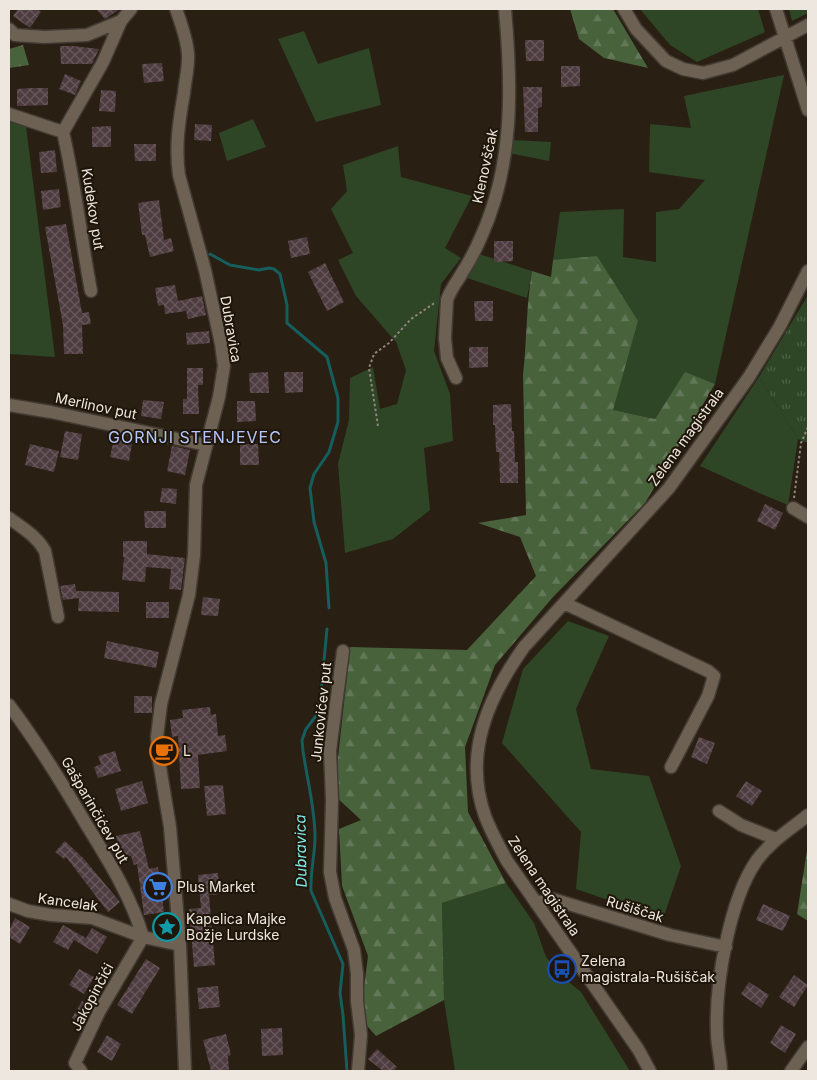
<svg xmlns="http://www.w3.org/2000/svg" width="817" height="1080" font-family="Inter,sans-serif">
  <defs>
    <pattern id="forest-firs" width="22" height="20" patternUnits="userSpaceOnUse" patternTransform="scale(1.25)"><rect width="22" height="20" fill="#48623c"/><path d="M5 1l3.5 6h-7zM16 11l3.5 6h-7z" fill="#637858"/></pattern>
    <pattern id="park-tufts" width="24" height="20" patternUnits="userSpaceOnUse" patternTransform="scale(1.25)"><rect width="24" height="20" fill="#2f4626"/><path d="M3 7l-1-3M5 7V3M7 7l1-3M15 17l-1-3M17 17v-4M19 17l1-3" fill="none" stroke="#4d6145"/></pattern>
    <pattern id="building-cross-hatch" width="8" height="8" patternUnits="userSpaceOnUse" patternTransform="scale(1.25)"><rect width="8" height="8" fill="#4e3c41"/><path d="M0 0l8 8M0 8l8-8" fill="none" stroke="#68585c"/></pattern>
  </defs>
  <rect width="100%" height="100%" fill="#291f12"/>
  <path fill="#2f4626" d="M640,9H758L765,32L697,62L670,45Z
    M789,9H808V13L792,21Z
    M304,31L318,64L369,48L381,105L316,122L278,39Z
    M784,75L715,384L685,373L655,419L612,410L638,321L553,260L560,212L624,209L623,257L656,262V212L679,209L705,180L649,172L650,124L691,128L684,96Z
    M253,119L266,147L227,161L219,133Z
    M9,122L26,126L55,357L9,354Z
    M513,140L551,142L549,161L509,153Z
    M398,146L401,177L472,196L445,248L461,258L441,284L434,351L450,394L453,441L424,448L430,510L393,539L345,553L338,464L349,420L350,378L373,367L380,409L397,404L406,370L396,342L356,296L338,260L353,253L331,209L347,191L343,165Z
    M476,253L532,271L527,298L464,277Z
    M759,377L798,439L788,505L759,493L700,466Z
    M568,621L609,636L576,709L591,769L649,776L681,866L663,919L576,889L581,832L502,743L523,669Z
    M506,883L534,923L546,957L565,979L581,992L630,1071H455L444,1000L442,903Z"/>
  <path fill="url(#forest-firs)" d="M570,9H613L648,68L604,58L579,39Z
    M23,45L29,65L9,68V49Z
    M597,256L638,321L613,410L655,419L685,372L715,384L645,503L553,597L495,665L465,747L468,812L506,883L442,903L444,1000L376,1036L360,1018L368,956L342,886L339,829L361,820L334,795L350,647L467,650L536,576L520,537L478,523L526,515L523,375C527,340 526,306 532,271L551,277L553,260Z
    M808,844V921L797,914Z"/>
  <path fill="url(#park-tufts)" d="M808,295V443L798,439L759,377Z"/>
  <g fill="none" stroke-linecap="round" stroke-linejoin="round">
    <path stroke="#165d5d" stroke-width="3" d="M210,254L230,265L259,270L269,268L274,269L280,274L287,305V323L327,357L338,398V422L329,452L314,474L310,488L314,522L326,563L329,608
      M327,629L319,712L306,729L302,740L303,751C307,779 315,808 315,837C315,855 310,873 311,891L343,964L340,993L343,1015L347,1071"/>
  </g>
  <path fill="url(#building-cross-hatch)" d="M18,9H37L41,12L30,28L13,16Z
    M96,9H120L105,19Z
    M525,40H544V61H526Z
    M60,46H73L99,49L92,64H61Z
    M162,63L164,81L144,83L142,64Z
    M561,66H580V86L561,87Z
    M65,74L81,81L75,95L59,89Z
    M523,87H542V107L538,108V132H525Z
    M32,88H48V105L17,106V89Z
    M101,90L116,91L115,112L99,111Z
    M195,124L212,125L211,141L194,140Z
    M111,126V147H92V127Z
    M134,144H156V161H135Z
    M55,150L57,172L41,173L39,152Z
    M59,189L61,207L43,210L41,191Z
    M159,200L164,240L171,238L174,251L150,257L145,235H142L138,203Z
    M66,224L82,313L89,312L91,324L82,325L83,354H64L63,325L45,227Z
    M307,237L310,254L291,258L288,241Z
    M494,241H513V261L494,262Z
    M325,263L344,302L327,311L308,272Z
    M175,285L178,301L202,296L206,315L188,319L186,311L165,314L164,305L158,306L155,288Z
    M474,301H493V321H475Z
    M209,331L210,343L187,345L186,333Z
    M469,347H488V367L469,368Z
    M187,368H203V385H198L199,414H183V399H187Z
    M268,372L269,393H250L249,373Z
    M284,372H303V392L285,393Z
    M143,400L164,402L161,419L141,416Z
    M237,401H255L256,421L237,422Z
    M511,404L512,431H514L515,462H518V483H500L499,452H496L495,425H493V405Z
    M65,431L82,434L78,460L60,457Z
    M114,439L132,443L129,461L110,457Z
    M30,444L59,451L54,472L25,465Z
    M240,444H258L259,465H240Z
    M172,446L190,450L185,475L167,471Z
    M162,488L177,489L176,504L160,502Z
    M765,504L783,513L775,530L757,521Z
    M144,511H166V528H145Z
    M123,541H147V554L185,558L181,590L169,589L171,569L146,567L145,582L122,580L124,557H123Z
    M75,584L76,591L119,592V612L78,611L79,598L63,600L60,586Z
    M203,597L220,599L218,616L201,615Z
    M146,602H169V618H146Z
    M107,641L159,652L156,668L104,658Z
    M134,696H152V713H134Z
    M210,707L211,715L216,714L218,736L225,735L227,751L198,755L200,788L181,789L178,736L172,737L170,720L183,718L182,710Z
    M699,737L715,743L707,764L691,757Z
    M115,751L121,771L98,778L94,767L101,764L98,756Z
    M142,781L148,803L121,811L115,789Z
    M746,781L762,791L752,806L736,796Z
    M223,785L226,814L207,816L204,786Z
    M140,831L149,869L158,867L164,912L144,915L137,864L134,865L131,856L121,858L116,836Z
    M65,841L84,859L120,902L108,912L66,857L64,859L55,852Z
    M218,873L220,894L209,895L215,965L194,967L189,909L201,908L198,875Z
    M763,904L790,916L783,931L756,920Z
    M15,918L30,927L20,944L9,937V930Z
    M63,925L86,938L92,928L107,937L97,954L74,940L68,950L53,942Z
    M146,959L160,968L132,1014L117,1005Z
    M79,969L94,977L84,994L69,985Z
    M794,975L808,985L794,1007L779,997Z
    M749,982L769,995L761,1008L741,994Z
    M218,986L220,1007L199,1009L197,988Z
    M82,1001L92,1007L84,1025L72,1018Z
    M781,1025L796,1034L785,1053L770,1043Z
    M282,1028L283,1055L262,1056L261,1029Z
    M226,1034L231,1055L228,1056L229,1071H211L203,1040Z
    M107,1035L121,1044L112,1061L97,1052Z
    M377,1049L397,1067L393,1071H383L368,1059Z"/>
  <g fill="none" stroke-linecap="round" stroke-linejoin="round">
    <defs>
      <path id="minor" d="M176,9C181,23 187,39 188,54C189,67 185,80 184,93C179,121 175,146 179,175L205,270L221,344L224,366L219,397L196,485L194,555L189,595L161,704L157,737L159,761L170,827L180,945L185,1071
        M624,9L636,29L666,61L683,69L703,73L733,65L808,25
        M776,9L808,110
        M9,29L15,35L44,37L87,35L121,21
        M9,114L63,132L103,62L121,21L131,9
        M63,132C75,184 81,238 91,291
        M456,378L447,358L445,338L447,300C450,290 457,282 462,273C469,262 476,249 481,237C514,164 512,87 505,9
        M9,405L51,412L206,445
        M793,508L808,517
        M9,518C22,528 37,536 45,551L58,617
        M564,603L708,671L714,676L708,696L671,767
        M343,651L330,751L332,800L330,872L335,898L354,950L357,974V1001L361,1035L358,1071
        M9,705C38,743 62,783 86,824C108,860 131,896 143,937L99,1012L75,1063L81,1071
        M719,811L741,825L776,839
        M536,903L552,899L559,901L670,935L726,947
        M9,904L28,911L51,915L92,918L143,937L180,945
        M650,1071L638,1049L507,861C499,846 491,832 485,816C463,753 488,698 524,647L669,488L749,377L780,326L808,271
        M721,1071C721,1059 717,1046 717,1033C715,985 729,900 757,860C771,841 791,829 808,815
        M791,1071L808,1047"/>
    </defs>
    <use href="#minor" stroke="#423a32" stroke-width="15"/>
    <path stroke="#8f877c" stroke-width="2" stroke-dasharray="2.5 2.5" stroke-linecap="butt" d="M378,426L369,368L374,354L389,343L411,319L436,302
      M794,498L801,443L808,427"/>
    <use href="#minor" stroke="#6c6152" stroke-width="12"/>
  </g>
  <defs>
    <symbol id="cafe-ring" viewBox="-11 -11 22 22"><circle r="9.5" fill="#1f1609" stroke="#e8710a" stroke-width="1.5"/><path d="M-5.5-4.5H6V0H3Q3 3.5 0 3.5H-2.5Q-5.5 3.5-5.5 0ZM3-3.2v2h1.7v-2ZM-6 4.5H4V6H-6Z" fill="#e8710a"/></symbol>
    <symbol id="supermarket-ring" viewBox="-11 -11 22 22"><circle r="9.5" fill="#1f1609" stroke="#3f7fe0" stroke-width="1.5"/><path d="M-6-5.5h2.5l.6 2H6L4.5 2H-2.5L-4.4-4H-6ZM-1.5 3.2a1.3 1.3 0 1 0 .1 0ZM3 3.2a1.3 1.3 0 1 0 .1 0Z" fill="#3f7fe0"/></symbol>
    <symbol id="sight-ring" viewBox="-11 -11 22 22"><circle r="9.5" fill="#1f1609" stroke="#0f9aa8" stroke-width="1.5"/><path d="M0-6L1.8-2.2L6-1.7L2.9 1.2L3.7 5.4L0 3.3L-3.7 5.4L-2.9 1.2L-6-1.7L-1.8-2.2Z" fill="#0f9aa8"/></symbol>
    <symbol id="bus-ring" viewBox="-11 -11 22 22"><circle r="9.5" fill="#1f1609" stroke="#1a4fb4" stroke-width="1.5"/><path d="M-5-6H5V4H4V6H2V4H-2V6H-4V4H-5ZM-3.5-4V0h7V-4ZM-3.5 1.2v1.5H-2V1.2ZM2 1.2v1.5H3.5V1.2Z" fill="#1a4fb4"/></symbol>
  </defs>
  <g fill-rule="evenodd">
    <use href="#cafe-ring" x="148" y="735" width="32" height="32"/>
    <use href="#supermarket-ring" x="142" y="871" width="32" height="32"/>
    <use href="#sight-ring" x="151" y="911" width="32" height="32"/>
    <use href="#bus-ring" x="546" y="953" width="32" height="32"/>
  </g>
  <g text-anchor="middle" stroke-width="4" stroke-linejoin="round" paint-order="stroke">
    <g font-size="14" fill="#eee7df" stroke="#1f1609">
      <text transform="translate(485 166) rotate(-78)" y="5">Klenovščak</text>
      <text transform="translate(93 209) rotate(81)" y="5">Kudekov put</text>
      <text transform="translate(231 329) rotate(80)" y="5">Dubravica</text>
      <text transform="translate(96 406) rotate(12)" y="5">Merlinov put</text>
      <text transform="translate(686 437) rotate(-54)" y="5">Zelena magistrala</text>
      <text transform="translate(321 712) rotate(-84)" y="5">Junkovićev put</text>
      <text transform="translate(95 810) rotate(60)" y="5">Gašparinčićev put</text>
      <text transform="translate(544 886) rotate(56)" y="5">Zelena magistrala</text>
      <text transform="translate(68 902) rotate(8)" y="5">Kancelak</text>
      <text transform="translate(635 909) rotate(17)" y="5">Rušiščak</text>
      <text transform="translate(92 997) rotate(-62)" y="5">Jakopinčići</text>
    </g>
    <g font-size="14" fill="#eee7df" stroke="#1f1609" text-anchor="start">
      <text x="183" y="756">L</text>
      <text x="177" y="892">Plus Market</text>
      <text x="186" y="924">Kapelica Majke<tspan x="186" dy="16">Božje Lurdske</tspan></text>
      <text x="581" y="966">Zelena<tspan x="581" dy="16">magistrala-Rušiščak</tspan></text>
    </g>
    <g font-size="15" font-style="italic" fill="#80e8e8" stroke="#1f1609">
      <text transform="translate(301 851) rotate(-91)" y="5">Dubravica</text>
    </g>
    <g font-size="16" letter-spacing="1" fill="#b3c8fe" stroke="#1f1609">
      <text x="195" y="443">GORNJI STENJEVEC</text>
    </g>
  </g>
  <rect width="817" height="1080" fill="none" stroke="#eee7df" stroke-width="20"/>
</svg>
